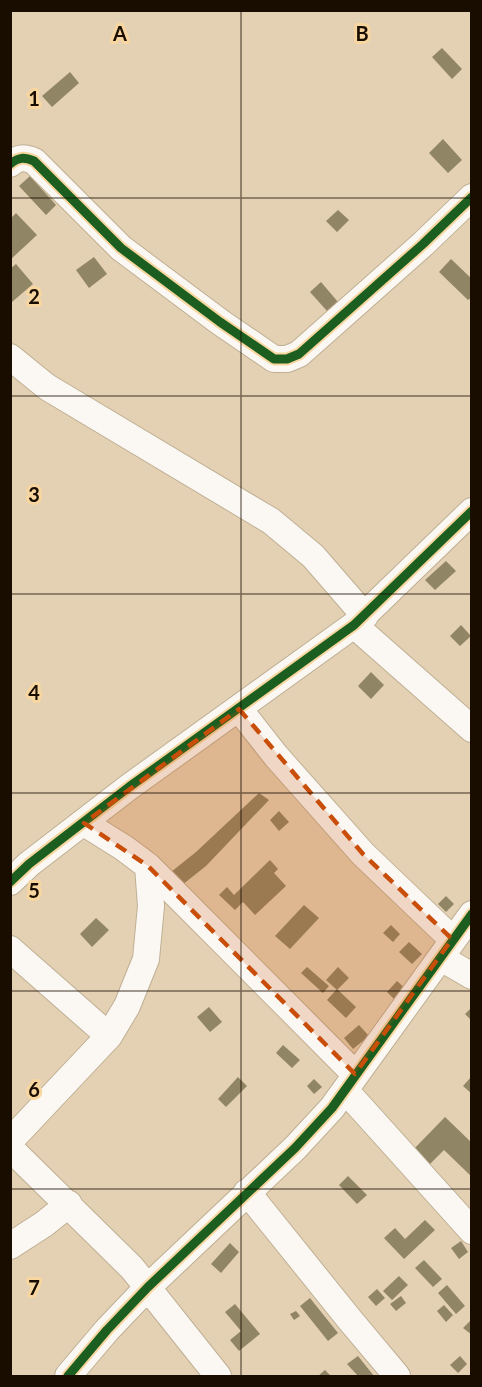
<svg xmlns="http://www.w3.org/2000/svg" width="482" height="1387" font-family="Lato,sans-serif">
  <rect width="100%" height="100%" fill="#e4d1b3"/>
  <path fill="#908564" d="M442,48L462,69L452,79L432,57Z
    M70,72L79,83L52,107L42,96Z
    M443,139L462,160L448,173L429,153Z
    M30,176L56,205L46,215L19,186Z
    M338,210L349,220L337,232L326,221Z
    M16,213L37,235L10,260V219Z
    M94,257L107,274L89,288L76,270Z
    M451,259L472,279V297L468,300L439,272Z
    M16,264L33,284L12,302L10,269Z
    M321,282L338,302L327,311L310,292Z
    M446,561L456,571L435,590L425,580Z
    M461,625L471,636L460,646L450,636Z
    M371,672L384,685L371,699L358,686Z
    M259,793L269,800L206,866L182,885L171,872L196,852Z
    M279,811L289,822L279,831L270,820Z
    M270,860L278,869L274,873L286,886L255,915L243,902L235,910L219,895L227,887L234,895Z
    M446,896L454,904L446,912L438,904Z
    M304,905L319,918L290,949L275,936Z
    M96,918L109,930L92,947L80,934Z
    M391,925L400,934L393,942L383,933Z
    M409,942L422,954L412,964L399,952Z
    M307,967L329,986L323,993L301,973Z
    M338,967L349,978L337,990L326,980Z
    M397,981L407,990L396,1001L387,992Z
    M337,989L356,1007L346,1018L327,1000Z
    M209,1007L222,1022L210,1032L197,1017Z
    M472,1007V1021L465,1014Z
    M359,1025L369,1036L353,1049L344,1038Z
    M283,1045L300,1060L292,1068L276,1053Z
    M472,1076V1094L463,1086Z
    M238,1077L247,1086L226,1107L218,1099Z
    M314,1079L322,1087L314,1094L307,1086Z
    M445,1117L472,1143V1177L444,1150L428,1166L412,1151Z
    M348,1176L367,1195L357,1204L339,1185Z
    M425,1220L435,1230L404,1259L384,1238L395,1228L405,1239Z
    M461,1241L468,1252L459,1259L451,1248Z
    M230,1243L239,1252L221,1273L211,1264Z
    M424,1260L442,1279L433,1287L415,1268Z
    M399,1276L408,1285L392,1300L383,1291Z
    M447,1285L465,1306L456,1314L438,1293Z
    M377,1289L385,1298L376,1306L368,1297Z
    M401,1296L406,1303L396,1311L390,1304Z
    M310,1298L338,1333L328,1341L300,1306Z
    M235,1304L260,1334L239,1351L230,1340L241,1331L225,1312Z
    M444,1305L453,1315L446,1322L437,1311Z
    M296,1311L300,1316L294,1320L290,1314Z
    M472,1319V1335L463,1328Z
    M358,1356L374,1376H358L347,1364Z
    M460,1356L467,1364L458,1373L450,1365Z
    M325,1370L331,1376H318Z"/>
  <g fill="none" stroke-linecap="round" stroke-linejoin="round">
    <defs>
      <path id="minor" d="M10,164C19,157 24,157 34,161L121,248L220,322L274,359H287L299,354L423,244L472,197
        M10,357L47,387L271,521L313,556L365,616
        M354,625L472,729
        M239,709L276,756L363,854L452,939
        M84,823L124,848L148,866L355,1074
        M10,882L29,864L129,787L354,625L472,511
        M10,949L109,1036
        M441,958L472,976
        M345,1090L472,1231
        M10,1141L109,1036L127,1006L146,959L151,906L148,866
        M10,1146L11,1149L132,1268L218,1376
        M247,1192L350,1320L397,1376
        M10,1246L44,1224L69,1204
        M68,1376L107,1330L148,1287L295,1148L332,1108L472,914"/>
    </defs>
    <use href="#minor" stroke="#bfaf94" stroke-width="28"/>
    <use href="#minor" stroke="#fbf8f4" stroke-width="26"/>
    <defs>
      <path id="cycleway" d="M10,164C19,157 24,157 34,161L121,248L220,322L274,359H287L299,354L423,244L472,197
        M10,882L29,864L129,787L354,625L472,511
        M68,1376L107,1330L148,1287L295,1148L332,1108L472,914"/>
    </defs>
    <use href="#cycleway" stroke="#f8d69f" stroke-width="13"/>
    <use href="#cycleway" stroke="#1b5e20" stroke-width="9"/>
  </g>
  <path fill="#c94e0a" fill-opacity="0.2" stroke="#c94e0a" stroke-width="4.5" stroke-dasharray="12 8" stroke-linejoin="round" d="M239,709L363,854L452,939L355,1074L148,866L84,823Z"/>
  <path fill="none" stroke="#190d00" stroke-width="1.5" stroke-opacity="0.55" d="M241,10V1376M10,198H472M10,396H472M10,594H472M10,793H472M10,991H472M10,1189H472"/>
  <g font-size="20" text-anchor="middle" font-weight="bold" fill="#190d00" stroke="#f8d69f" stroke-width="6" stroke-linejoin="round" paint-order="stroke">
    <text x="120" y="41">A</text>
    <text x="362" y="41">B</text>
    <text x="34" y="106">1</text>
    <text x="34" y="304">2</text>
    <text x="34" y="502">3</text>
    <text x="34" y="700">4</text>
    <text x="34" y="898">5</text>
    <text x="34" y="1097">6</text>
    <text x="34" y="1295">7</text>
  </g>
  <rect width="482" height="1387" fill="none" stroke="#190d00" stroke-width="24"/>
</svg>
